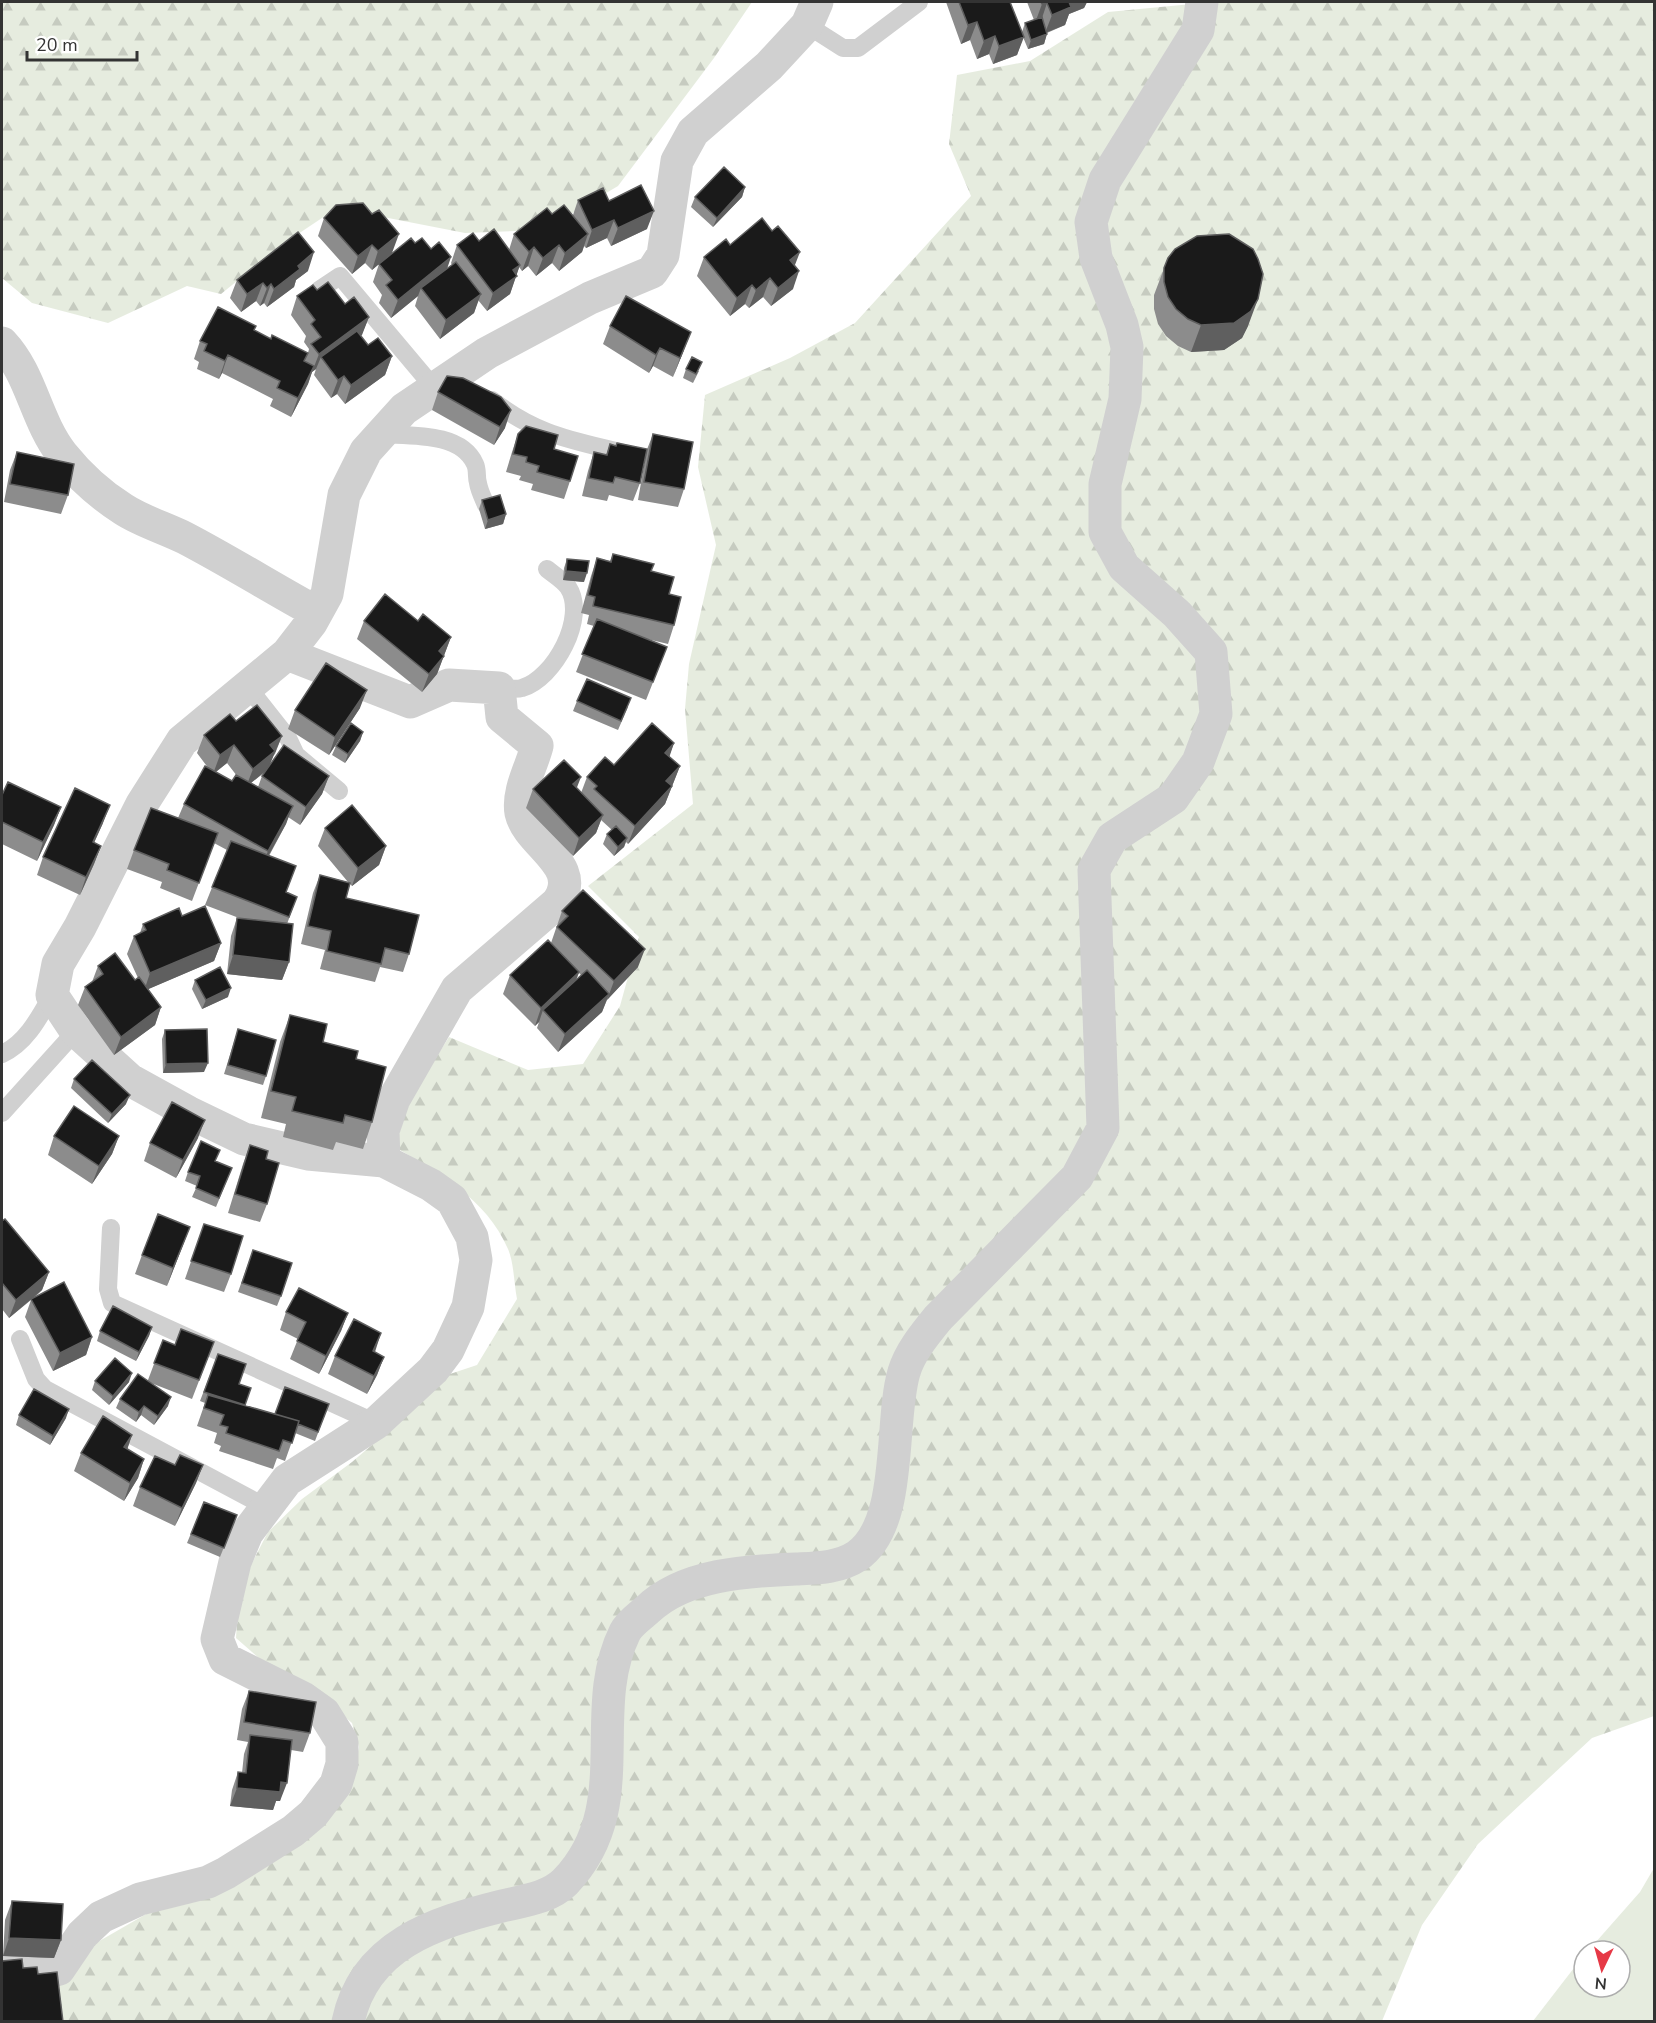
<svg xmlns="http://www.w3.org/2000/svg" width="1656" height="2023" font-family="'Nunito Sans',sans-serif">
  <defs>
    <pattern id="forest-firs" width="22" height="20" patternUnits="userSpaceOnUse" patternTransform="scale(1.5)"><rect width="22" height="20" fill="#e6ecdf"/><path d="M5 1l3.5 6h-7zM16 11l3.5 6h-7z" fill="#c6cbc0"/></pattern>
  </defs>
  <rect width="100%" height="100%" fill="#fff"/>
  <path fill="url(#forest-firs)" d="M2,2H752L714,58L618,186L544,230L465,233L337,208L280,246L221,294L187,286L108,323L32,303L2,278Z
    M1213,2H1654V1716L1592,1738L1478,1844L1422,1925L1382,2021L55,2022L54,1988L89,1947L148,1913L184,1900L355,1765L359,1747L352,1723L326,1701L269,1667L236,1638L239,1588L268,1532L302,1499L352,1462L421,1403L444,1376L477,1365L517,1299C514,1284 514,1263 508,1249C486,1198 439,1174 395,1147L409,1100L449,1037L528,1070L583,1064L620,1006L639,937L588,886L693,804L685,709L689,664L716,545L698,467L705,395L790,358L855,323L971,196L949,144L957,75L1030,61L1108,12Z"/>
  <path fill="#e6ecdf" d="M1654,1868V2021H1533L1584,1955V1987H1620V1951H1588L1640,1892Z"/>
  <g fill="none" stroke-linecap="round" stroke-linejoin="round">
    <path stroke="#d0d0d0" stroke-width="18" d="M807,25L843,48H858L919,2
      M319,290L340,276L435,389
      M492,400C538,436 573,440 628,454
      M381,434C411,436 461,432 475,464C478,470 476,477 478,483C479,490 483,498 486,505
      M247,686L288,738L296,755L339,791
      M499,688C506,688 516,690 522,688C554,679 588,617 568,587C563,580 553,574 547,569
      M2,1054C26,1043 39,1018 52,995
      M2,1113L76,1031
      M111,1228L108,1289L112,1303L376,1423
      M20,1339L36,1379L45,1389L266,1507"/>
    <path stroke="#d0d0d0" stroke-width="33" d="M2,343C32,375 35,419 62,454C78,474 101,495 123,509C141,521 165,528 185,538C229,561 272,588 316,612
      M287,654L410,702L449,685L499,688L502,717L537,746C532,766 517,791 521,813C528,845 585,866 557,903L457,989L394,1099L383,1131L384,1161
      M2,1970L48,1972L59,1969L82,1935L101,1917L140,1899L208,1882L226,1873L293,1831L313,1814L336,1784L342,1764V1742L324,1713L303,1698L225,1659L217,1639L235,1562L247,1533L287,1480L376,1423L433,1370L448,1350L468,1307L476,1260L472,1237L452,1200L431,1185L384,1161L308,1154L244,1139L188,1112L130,1080L76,1031L52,995L58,964L80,927L142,804L182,741L287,654L311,623L327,594L344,495L366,451L404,409L487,353L590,298L652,272L663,255L677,161L693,132L769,66L807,25L817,2
      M348,2022C364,1945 434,1923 502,1906C523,1901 549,1898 565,1882C637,1807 585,1713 625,1632C629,1624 640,1616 647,1610C684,1574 747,1571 796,1569C816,1568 839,1568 857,1556C904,1523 889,1423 904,1372C910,1352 925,1334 938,1318L1077,1177L1103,1128L1094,870L1112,838L1173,798L1198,762L1216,714L1211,652L1177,614L1124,567L1105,532V484L1125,399L1127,347L1122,325L1096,258L1091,222L1105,180L1198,30L1202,2"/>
  </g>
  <path fill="#8c8c8c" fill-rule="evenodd" d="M946,2H1010L1022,32L1025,23L1034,20L1027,2H1089H1087L1084,8L1069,14L1065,25L1047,33L1044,44L1028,49L1023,37L1017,55L993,64L989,54L977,59L970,40L961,44Z
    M745,187L742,197L713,227L691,207L695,197Z
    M578,200L609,201L647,229L611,246L607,238L586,248L584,246L582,252L559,271L552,263L536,276L528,266L522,271L519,267L510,294L487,311L478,300L474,313L440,339L415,306L418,296L391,318L379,303L382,295L373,282L379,264L415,243L447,268L452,265L451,263L457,245L479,241L509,250L514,234L552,214L573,215Z
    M324,218L392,253L372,270L365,263L352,274L318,236Z
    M704,257L795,265L793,289L771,306L763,297L749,308L745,304L730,316L697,276Z
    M1168,258L1248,326L1242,338L1224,350L1191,352L1178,346L1166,336L1158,324L1154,309V295Z
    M308,271L296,280L294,287L267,307L264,303L260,306L256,301L241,312L230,298L237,280Z
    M317,290L345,304L369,317L361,336L368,345L392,356L385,375L345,404L337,394L331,398L314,375L316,369L312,372L308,384L291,417L270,406L273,399L222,373L219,379L197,369L199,362L194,359L200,341L254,330L271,339L308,353L309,349L304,342L306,336L291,315L297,296Z
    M610,326L684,350L673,377L653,366L649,373L603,344Z
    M686,369L699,371L693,383L683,378Z
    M438,392L505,428L494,445L432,410Z
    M518,434L554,449L570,481L564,499L531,490L533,484L519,480L521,476L506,472L512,452Z
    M653,434L684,489L678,507L638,500L646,454L640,483L633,501L609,495L607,501L582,496L588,471L594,452L606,455L610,444L646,452Z
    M17,452L68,495L61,514L4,502L10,470Z
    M482,500L506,514L503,524L485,529L479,509Z
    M613,554L651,571L669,594L674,625L668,644L647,639L667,647L646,700L576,672L594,626L587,624L589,615L581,613L591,576L597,558L610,561Z
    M567,559L584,582L563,580L564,568Z
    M364,621H418L451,637L437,674L422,692L357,639Z
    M577,701L628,707L618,730L573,711Z
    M360,708L329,755L288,729L295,710Z
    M236,721L282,736L275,754L273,756L269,766L329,776L322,794L300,825L288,817L286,824L269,856L287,892L297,897L287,924L289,962L282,980L227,974L231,936L237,918H239L205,905L227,850L214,843L192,901L160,888L162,882L127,869L134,850L178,818L184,804L209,769L197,753L204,735ZM227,763L237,776L232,781L216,772ZM265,772L262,776L258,787L251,783Z
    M363,732L360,741L345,763L332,755L336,746Z
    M674,743L669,756L680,766L665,804L628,844L626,842L624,847L614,856L603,844L607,834L612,830L601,820L596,833L573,856L526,808L533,789L577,788L581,793L587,777L614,765Z
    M2,795L61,807L54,825L37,861L2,844Z
    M103,823L94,843L101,846L94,864L80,895L37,875L43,857Z
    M325,828L386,846L379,865L352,886L350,884L346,898L409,954L403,972L380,967L375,982L320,969L325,950L301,944L313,893L320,875L348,882L318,846Z
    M562,911L638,967L607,1000L602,1012L558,1052L537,1028L539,1022L535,1026L503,994L510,975L551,943ZM579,973L581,975L576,980Z
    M182,916L221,943L214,961L148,989L161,1007L155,1025L114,1055L78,1005L85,987L92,982L98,966L135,980L138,978L127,954L134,936L140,933L143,924Z
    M195,980L228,997L202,1009L192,989Z
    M290,1015L323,1042L356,1059L372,1122L363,1149L336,1142L333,1150L283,1137L286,1124L261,1118L280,1042Z
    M238,1029L266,1076L263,1085L224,1074Z
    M165,1030L204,1072L163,1073L162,1039Z
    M74,1079L126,1104L108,1123L71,1088Z
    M54,1136H119L112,1154L92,1184L48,1155Z
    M198,1138L176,1178L144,1161L150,1143Z
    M250,1145L266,1159L267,1204L260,1222L228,1213L243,1164Z
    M216,1162L228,1178L216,1207L192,1197L197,1186L185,1181L188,1172Z
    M2,1221L49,1272L42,1290L35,1297L92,1337L86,1355L53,1371L25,1317L31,1300L9,1318L2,1309Z
    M204,1224L231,1274L224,1292L185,1279Z
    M190,1227L167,1286L135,1274L142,1255Z
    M253,1250L281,1296L277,1306L238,1292Z
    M286,1312L348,1313L341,1331L319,1374L290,1359L298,1339L280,1330Z
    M152,1327L149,1336L136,1361L97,1341L100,1331Z
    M163,1340L175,1345L214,1342L192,1399L151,1383L168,1406L154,1425L141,1415L136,1422L116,1408L120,1399L148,1380Z
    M218,1354L239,1384L245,1405L275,1414L329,1404L315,1441L295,1433L285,1461L277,1458L273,1469L219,1451L221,1446L214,1443L217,1433L197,1426L205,1403L200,1401Z
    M335,1356L384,1357L377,1375L367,1394L328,1374Z
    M95,1381L129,1382L109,1405L92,1390Z
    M19,1415L66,1418L50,1445L16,1425Z
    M132,1435L127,1449L144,1459L138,1478L124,1501L74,1471L81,1453Z
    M175,1465H203L196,1483L175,1526L133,1506L140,1487Z
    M204,1502L237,1515L220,1557L187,1543Z
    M249,1691L310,1733L303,1752L291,1750L280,1801H276L273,1810L230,1806L232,1790L238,1772L242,1773L244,1754L248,1742L237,1740L242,1709Z
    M12,1901L61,1940L54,1958L3,1956L5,1920Z"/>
  <path fill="#5f5f5f" d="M1067,2H1089H1087L1084,8L1069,14L1065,25L1045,33L1052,15Z
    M1047,3L1041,21L1035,23L1042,4Z
    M977,22L970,40L961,44L968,25Z
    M1047,34L1044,44L1028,49L1031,40Z
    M995,36L989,54L977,59L984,41Z
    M1024,37L1017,55L993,64L999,46Z
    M745,187L742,197L713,227L717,218Z
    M654,211L647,229L611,246L618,228Z
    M614,220L607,238L586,248L592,230Z
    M399,234L392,253L372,270L378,251Z
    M588,234L582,252L559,271L565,253Z
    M372,245L365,263L352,274L358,256Z
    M559,245L552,263L536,276L543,258Z
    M534,247L528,266L522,271L529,252Z
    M314,252L308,271L296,280L294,287L267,307L274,289L298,266Z
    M800,252L793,270L790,260Z
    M451,257L445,275L421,288L418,296L391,318L398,300Z
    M520,265L510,294L487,311L493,293L513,270Z
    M799,271L793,289L771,306L778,288Z
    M770,278L763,297L749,308L756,290Z
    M263,283L256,301L241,312L247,294Z
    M271,284L264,303L260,306L267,288Z
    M752,285L745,304L730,316L737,298Z
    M481,294L474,313L440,339L446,320Z
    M1258,299L1248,326L1242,338L1224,350L1191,352L1201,325Z
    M369,317L362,335L325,362L321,357L316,369L312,372L319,354Z
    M691,332L684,350L673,377L680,358Z
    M660,348L653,366L649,373L656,355Z
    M228,355L222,373L219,379L225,361Z
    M392,356L385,375L345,404L351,385Z
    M314,366L308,384L291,417L298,398Z
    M344,376L337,394L331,398L338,380Z
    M511,410L505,428L494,445L500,427Z
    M506,514L503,524L485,529L488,520Z
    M566,571L587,573L584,582L563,580Z
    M451,637L437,674L422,692L429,674L439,651Z
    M367,690L360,708L329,755L335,737Z
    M363,732L360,741L345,763L348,754Z
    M282,736L268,769L246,787L253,769L270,745Z
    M674,743L668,761L665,753Z
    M234,745L227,763L213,774L220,755Z
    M680,766L665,804L628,844L635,826L666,781Z
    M329,776L322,794L300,825L306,807Z
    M581,777L574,795L573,784Z
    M110,805L103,823L86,860L93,842Z
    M293,806L286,824L261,869L268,851Z
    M61,807L54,825L37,861L43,842Z
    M603,815L596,833L573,856L579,838Z
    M627,838L624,847L614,856L618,847Z
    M101,846L94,864L80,895L86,877Z
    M386,846L379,865L352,886L358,868Z
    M221,943L214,961L144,991L150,973Z
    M645,949L638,967L607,1000L614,981Z
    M233,955L289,962L282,980L227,974Z
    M579,972L572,991L543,1010L539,1022L535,1026L541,1008Z
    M231,988L228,997L202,1009L206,1000Z
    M609,994L602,1012L558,1052L565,1034Z
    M161,1007L155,1025L114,1055L121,1037Z
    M208,1063L204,1072L163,1073L166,1064Z
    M130,1095L126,1104L108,1123L112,1114Z
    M205,1120L198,1138L176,1178L183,1160Z
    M119,1136L112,1154L92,1184L99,1166Z
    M190,1227L183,1245L167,1286L173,1268Z
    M49,1272L42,1290L9,1318L16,1300Z
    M348,1313L341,1331L319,1374L326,1356Z
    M152,1327L149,1336L136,1361L139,1352Z
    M381,1333L375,1352L373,1351Z
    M92,1337L86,1355L53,1371L60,1353Z
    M384,1357L377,1375L367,1394L374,1376Z
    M132,1373L129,1382L109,1405L113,1396Z
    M171,1397L168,1406L154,1425L158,1416Z
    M144,1406L141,1415L136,1422L139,1412Z
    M69,1409L66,1418L50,1445L53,1436Z
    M132,1435L126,1453L124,1447Z
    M144,1459L138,1478L124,1501L130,1483Z
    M203,1465L196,1483L175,1526L182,1508Z
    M281,1782L287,1783L280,1801H276L273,1810L230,1806L237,1788Z
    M9,1938L61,1940L54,1958L3,1956Z"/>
  <path fill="#1a1a1a" stroke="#5f5f5f" stroke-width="1.5" d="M959,2H1010L1024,37L999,46L995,36L984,41L977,22L968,25Z
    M1041,2H1069L1071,7L1052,15L1047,3L1042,4Z
    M1042,17L1047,34L1031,40L1025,23Z
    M724,167L745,187L717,218L695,197Z
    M641,185L654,211L618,228L614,220L592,230L578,200L603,188L609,201Z
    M363,203L372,214L379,210L399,234L378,251L372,245L358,256L324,218L336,205Z
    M564,205L588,234L565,253L559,245L543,258L534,247L529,252L514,234L547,208L552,214Z
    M762,218L772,231L778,226L800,252L790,260L799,271L778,288L770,278L756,290L752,285L737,298L704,257L726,239L730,245Z
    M494,229L520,265L513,270L517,276L493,293L457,245L473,233L479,241Z
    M298,232L314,252L298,266L300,269L274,289L271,284L267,288L263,283L247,294L237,280Z
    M1229,234L1253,249L1258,259L1263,274L1258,299L1251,311L1234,323L1201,325L1188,319L1176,309L1168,297L1164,282V268L1168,258L1175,249L1197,236Z
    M411,238L415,243L422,238L431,249L439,242L451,257L398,300L386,285L392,280L379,264Z
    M456,262L481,294L446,320L421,288Z
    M328,282L345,304L354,297L369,317L319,354L311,344L321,337L311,324L315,320L297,296L313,285L317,290Z
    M626,296L691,332L680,358L660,348L656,355L610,326Z
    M218,307L256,326L254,330L271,339L272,335L308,353L304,361L314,366L298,398L277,388L280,381L228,355L225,361L204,351L207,344L200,341Z
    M357,331L368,345L378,338L392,356L351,385L344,376L338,380L321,357Z
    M692,357L702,362L696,374L686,369Z
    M447,376L463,378L501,397L511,410L500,427L438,392Z
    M526,426L558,435L554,449L578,456L570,481L537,472L539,466L526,462L527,457L513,454L518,434Z
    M653,434L693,442L684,489L644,482Z
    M617,443L647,449L640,483L615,477L613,483L589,478L594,452L607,455L610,444L616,446Z
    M17,452L74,464L68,495L10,484Z
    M500,495L506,514L488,520L482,500Z
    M613,554L654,564L651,571L674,577L669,594L681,597L674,625L593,606L595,597L588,595L597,558L611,562Z
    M567,559L589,561L587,573L566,571Z
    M385,594L418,621L423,614L451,637L439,651L444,656L429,674L364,621Z
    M597,619L667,647L653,682L582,654Z
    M326,663L367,690L335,737L295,710Z
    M587,679L631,698L621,721L577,701Z
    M257,705L282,736L270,745L275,751L253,769L234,745L220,755L204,735L230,714L236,721Z
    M351,723L363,732L348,754L336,746Z
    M652,723L674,743L665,753L680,766L666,781L672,786L635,826L594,789L597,786L587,777L605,757L614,765Z
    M284,745L329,776L306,807L262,776Z
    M564,760L581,777L573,784L603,815L579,838L533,789Z
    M205,766L232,781L236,775L293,806L268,851L184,804Z
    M8,782L61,807L43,842L2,822V795Z
    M75,788L110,805L93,842L101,846L86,877L43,857Z
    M352,805L386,846L358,868L325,828Z
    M151,808L218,833L199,883L167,870L169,864L134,850Z
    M616,826L627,838L618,847L607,834Z
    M231,841L296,866L286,892L297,897L289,917L212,887Z
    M320,875L350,883L346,898L419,915L409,954L385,948L381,964L327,951L331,931L308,926Z
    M583,890L645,949L614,981L557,927L568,916L562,911Z
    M205,906L221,943L150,973L134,936L146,930L143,924L179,908L182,916Z
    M237,918L293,924L289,962L233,955Z
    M548,940L579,972L541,1008L510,975Z
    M115,953L135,980L139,977L161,1007L121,1037L85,987L103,974L98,966Z
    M220,967L231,988L206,1000L195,980Z
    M587,970L609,994L565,1034L543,1010Z
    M290,1015L327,1024L323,1042L358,1051L356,1059L386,1067L372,1122L345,1115L343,1123L292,1111L296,1097L271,1091Z
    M207,1029L208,1063L166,1064L165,1030Z
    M238,1029L276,1040L266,1076L228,1065Z
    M92,1060L130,1095L112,1114L74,1079Z
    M172,1102L205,1120L183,1160L150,1143Z
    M74,1106L119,1136L99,1166L54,1136Z
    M201,1141L220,1150L215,1161L232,1168L219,1198L196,1188L200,1176L188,1172Z
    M250,1145L268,1151L266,1159L279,1163L267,1204L235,1194Z
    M158,1214L190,1227L173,1268L142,1255Z
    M5,1219L49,1272L16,1300L2,1283V1221Z
    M204,1224L243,1236L231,1274L191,1261Z
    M253,1250L292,1263L281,1296L242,1283Z
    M64,1282L92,1337L60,1353L31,1299Z
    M299,1288L348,1313L326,1356L297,1341L306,1322L286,1312Z
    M113,1306L152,1327L139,1352L100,1331Z
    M354,1319L381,1333L373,1351L384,1357L374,1376L335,1356Z
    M181,1329L214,1342L199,1380L154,1363L163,1340L175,1345Z
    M218,1354L246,1364L239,1384L251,1388L245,1405L204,1392Z
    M115,1358L132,1373L113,1396L95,1381Z
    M138,1374L171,1397L158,1416L144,1406L139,1412L120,1399Z
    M285,1387L329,1404L318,1432L298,1424L299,1421L275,1414Z
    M34,1389L69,1409L53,1436L19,1415Z
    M208,1395L299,1421L292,1443L283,1440L279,1451L226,1433L228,1427L220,1425L224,1415L204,1408Z
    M103,1416L132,1435L124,1447L144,1459L130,1483L81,1453Z
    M180,1455L203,1465L182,1508L140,1487L155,1456L175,1465Z
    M204,1502L237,1515L224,1548L191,1534Z
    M249,1691L316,1702L310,1733L244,1722Z
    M250,1735L292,1740L287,1783L281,1782L280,1792L237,1788L238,1772L246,1773Z
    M12,1901L63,1904L61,1940L9,1938Z
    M22,1959L23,1968L37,1967L38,1974L57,1972L63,2022H2V1961Z"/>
  <rect width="1656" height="2023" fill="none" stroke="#333333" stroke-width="6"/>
  <g transform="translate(1602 1969) rotate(185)"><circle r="28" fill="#ffffff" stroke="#adadad" stroke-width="1.5"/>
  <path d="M0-4.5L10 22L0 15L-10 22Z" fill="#e63946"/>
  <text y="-9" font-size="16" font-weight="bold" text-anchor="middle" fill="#333333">N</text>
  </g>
  <path d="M27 51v9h110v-9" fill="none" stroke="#333333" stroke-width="3"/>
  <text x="36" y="51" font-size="18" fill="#333333" stroke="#ffffff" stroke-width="4.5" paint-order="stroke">20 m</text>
</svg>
